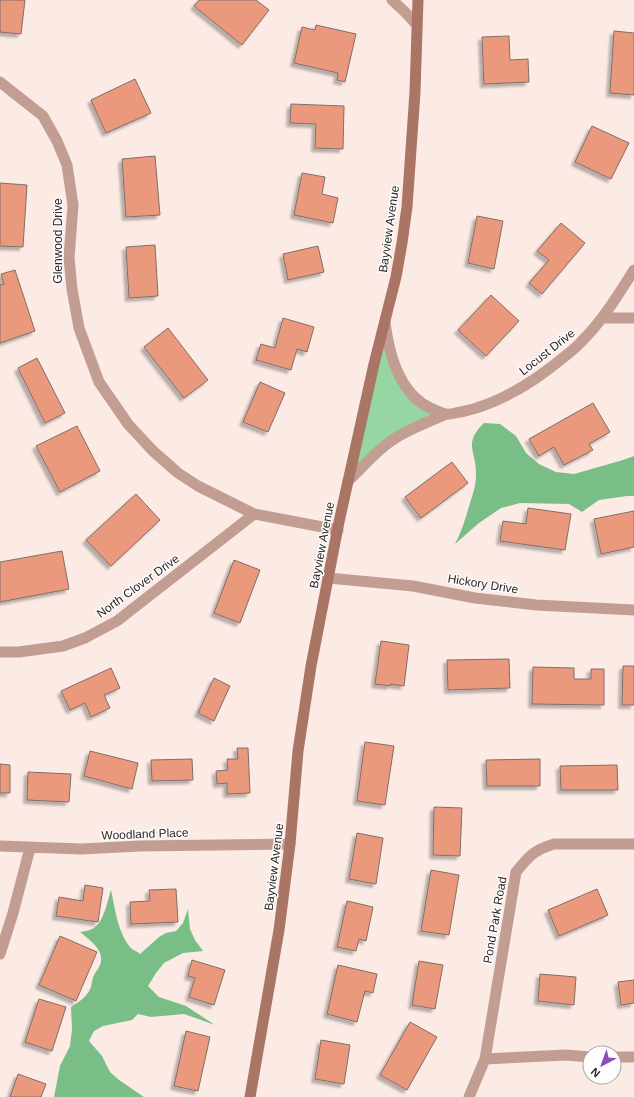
<svg xmlns="http://www.w3.org/2000/svg" width="634" height="1097" font-family="Arial,sans-serif">
  <defs>
    <filter id="shadow"><feDropShadow dx="-3.5" dy="3.5" stdDeviation="1" flood-color="#0004"/></filter>
  </defs>
  <rect width="100%" height="100%" fill="#fcebe5"/>
  <path fill="#96d6a2" d="M384,336L400,381L438,415L352,474Z"/>
  <path fill="#79be86" d="M484,423L500,424L516,436L526,453L539,464L556,472L574,474L623,460L634,456V496H627L599,500L582,512L569,504L520,503L501,508L479,523L455,544C462,531 466,517 470,503C473,494 476,485 476,475C477,452 462,444 484,423Z
    M111,890C115,908 118,935 132,949C135,951 138,952 140,954L159,937L166,933L176,931L183,923L188,909L190,929L195,940L203,951L183,953L164,963L156,973L148,986L159,997L186,1006L215,1025L184,1014L151,1017L138,1014L132,1020L103,1026L94,1031L89,1041L102,1056L110,1072L119,1080L144,1097H54L60,1066L70,1046L72,1030L71,1007C80,1001 87,997 91,987C92,983 92,979 94,975C95,972 98,970 99,967C107,952 91,941 80,932C84,931 88,931 92,929C104,923 107,902 111,890Z"/>
  <path fill="#ea997c" stroke="#806e68" filter="url(#shadow)" d="M0,0H25L21,34L0,32Z
    M199,0H256L269,10L242,45L194,6Z
    M316,25L356,34L345,82L337,80L338,73L294,63L302,27L315,30Z
    M614,31L634,33V95L610,93Z
    M509,36L510,60L528,59L529,82L484,84L482,37Z
    M135,79L151,113L106,133L91,100Z
    M291,104L344,106L343,149L315,148L316,124L290,123Z
    M592,126L629,143L611,179L575,162Z
    M155,156L160,215L126,217L122,159Z
    M302,173L325,177L322,194L338,198L333,223L294,215Z
    M0,183L27,185L23,247L0,246Z
    M477,216L503,221L494,269L468,263Z
    M561,223L585,243L542,294L529,283L549,260L537,251Z
    M155,245L158,296L129,298L126,247Z
    M318,246L324,272L288,280L283,254Z
    M15,270L35,331L0,343V285L4,284L1,274Z
    M491,295L519,321L486,356L458,330Z
    M283,318L314,327L307,352L297,349L291,370L256,360L261,344L275,348Z
    M168,328L208,380L184,398L144,347Z
    M37,358L65,413L45,423L18,368Z
    M260,382L285,393L268,432L243,422Z
    M593,403L610,432L589,444L593,450L564,465L554,447L539,456L529,439Z
    M77,426L100,471L60,492L36,446Z
    M452,462L468,483L421,518L405,497Z
    M136,494L160,520L111,566L86,540Z
    M528,508L571,514L565,550L500,541L503,521L526,524Z
    M634,511V547L601,554L594,519Z
    M62,551L69,589L0,602V562Z
    M234,560L260,570L240,623L214,613Z
    M381,641L409,645L404,686L390,684V686L375,684Z
    M509,659L510,688L448,690L447,660Z
    M623,666H634V705H622Z
    M533,667L574,668V679H591V669H604V705L532,704Z
    M111,668L120,688L104,695L110,708L91,717L85,703L70,710L61,691Z
    M214,678L230,686L214,721L198,713Z
    M365,742L394,746L385,805L357,801Z
    M237,748H248L250,793L227,794V783L217,784L216,771L228,770L227,759H238Z
    M90,751L138,763L132,789L84,776Z
    M192,759L193,780L152,781L151,760Z
    M540,759V786H487L486,760Z
    M0,764L10,765V793H0Z
    M617,765L618,790H561L560,766Z
    M28,772L71,774L69,802L27,800Z
    M434,807L462,808L460,856L433,855Z
    M357,833L383,838L376,884L349,879Z
    M431,870L459,875L449,935L421,931Z
    M85,885L103,888L98,922L56,916L59,897L83,901Z
    M176,889L178,922L131,924L130,902L150,901L149,890Z
    M597,889L608,915L559,936L548,910Z
    M347,901L373,907L366,941L359,939L356,951L337,947Z
    M60,936L97,952L76,1001L39,985Z
    M192,960L225,970L214,1005L189,997L195,978L188,976Z
    M419,961L443,965L435,1009L412,1005Z
    M338,965L377,974L373,993L365,991L357,1022L327,1014Z
    M540,974L576,977L574,1005L538,1001Z
    M634,980V1003L621,1005L618,982Z
    M39,999L66,1007L52,1051L25,1042Z
    M410,1022L437,1037L407,1090L380,1075Z
    M186,1031L210,1037L198,1091L174,1086Z
    M321,1040L350,1045L344,1084L315,1079Z
    M18,1074L46,1084L41,1097H10Z"/>
  <g fill="none" stroke-linecap="round" stroke-linejoin="round">
    <path stroke="#c29d92" stroke-width="11" d="M392,0L404,11L417,25
      M0,82L43,116L57,141L67,165L73,205L69,258L72,289L79,328L99,382L128,424L153,451L178,473L198,486L254,514L338,530
      M602,318H634
      M385,322C389,355 400,397 435,410C438,411 443,414 446,414C451,415 457,412 461,412C500,404 534,382 564,357C570,352 577,347 582,341C603,320 618,295 634,270
      M348,481C362,468 375,452 391,441C408,429 428,422 447,414
      M328,578L413,586L475,598L536,605L634,610
      M0,652H19L63,646L85,638L117,621L254,514
      M0,846L81,849L140,846L290,844
      M0,954L13,913L30,848
      M614,1057H634
      M485,1059L566,1055L590,1057
      M469,1097L485,1059L516,872C529,856 534,850 554,844H634"/>
    <path stroke="#aa7565" stroke-width="11" d="M250,1097L279,930L290,844L298,751L311,666L339,522L374,364L396,277L402,243L407,207L415,92L418,0"/>
  </g>
  <g text-anchor="middle" stroke-width="3" stroke-linejoin="round" paint-order="stroke">
    <g font-size="12" fill="#2c2522" stroke="#fdfdfd">
      <text transform="translate(389 229) rotate(-82)" y="4">Bayview Avenue</text>
      <text transform="translate(58 241) rotate(-90)" y="4">Glenwood Drive</text>
      <text transform="translate(547 352) rotate(-38)" y="4">Locust Drive</text>
      <text transform="translate(322 545) rotate(-79)" y="4">Bayview Avenue</text>
      <text transform="translate(483 584) rotate(9)" y="4">Hickory Drive</text>
      <text transform="translate(138 586) rotate(-36)" y="4">North Clover Drive</text>
      <text transform="translate(145 834) rotate(-2)" y="4">Woodland Place</text>
      <text transform="translate(274 867) rotate(-83)" y="4">Bayview Avenue</text>
      <text transform="translate(495 920) rotate(-80)" y="4">Pond Park Road</text>
    </g>
  </g>
  <g transform="translate(602 1065) rotate(221)"><circle r="19" fill="#fdfdfd" stroke="#a9a7a5"/>
  <path d="M0-3L7 15L0 10L-7 15Z" fill="#894cc2"/>
  <text y="-6" font-size="11" font-weight="bold" text-anchor="middle" fill="#2c2522">N</text>
  </g>
</svg>
